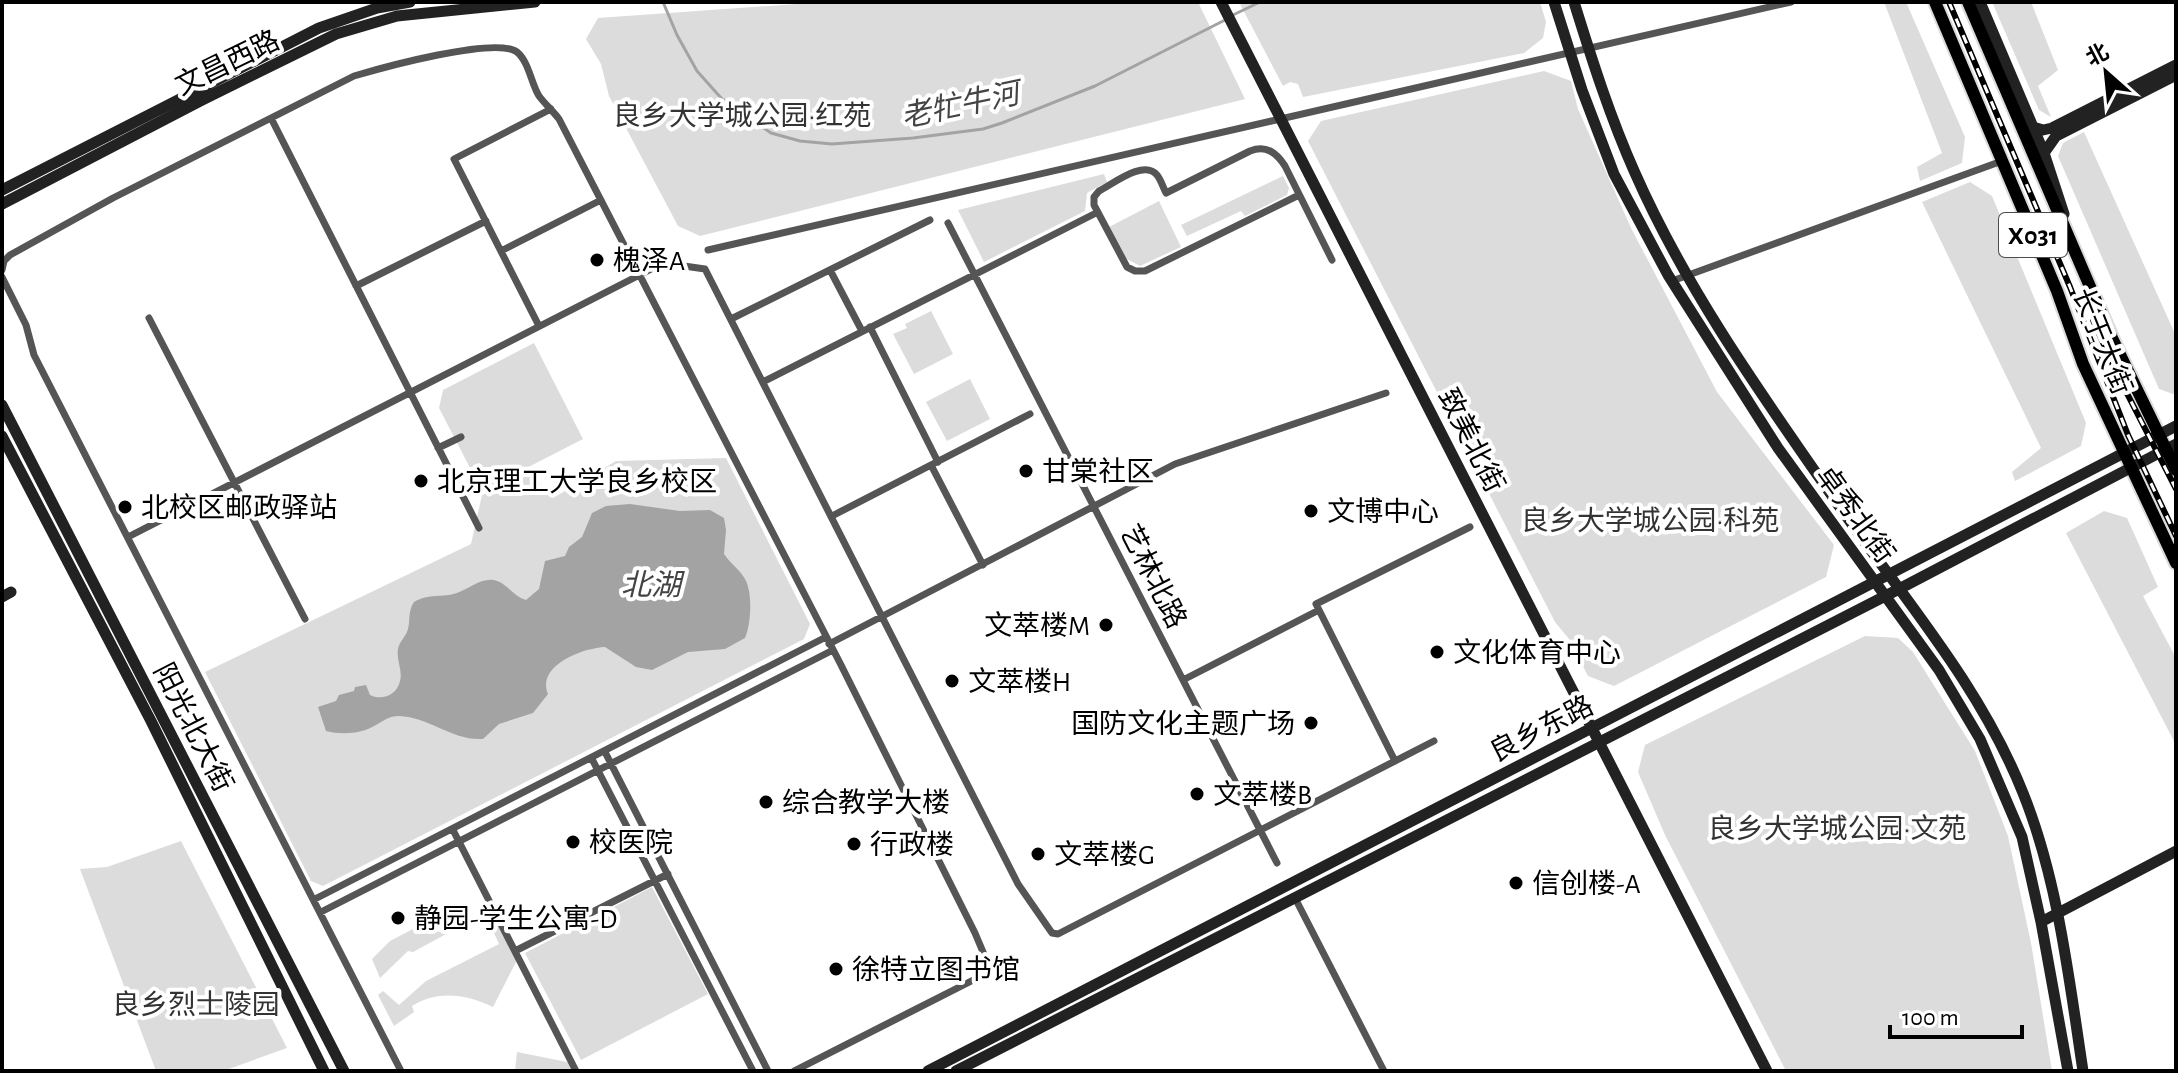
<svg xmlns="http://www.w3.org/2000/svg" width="2178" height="1073" font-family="'Alegreya Sans','Noto Sans SC',sans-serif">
  <rect width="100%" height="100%" fill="#fff"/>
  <path fill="#dcdcdc" d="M825,2H1198L1245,99L700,236L678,226L609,96L601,64L586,39L598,18Z
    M1239,2H1540L1546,22L1543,38L1524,53L1303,97L1298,84L1290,82L1283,86Z
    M1884,2H1906L1965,137L1962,163L1920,181L1917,167L1942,153Z
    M1992,2H2031L2058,70L2038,86L2051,117L2039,110Z
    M1544,71L1571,81L1578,109L1631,228L1717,392L1834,545L1826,577L1614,686L1588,676L1569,639L1555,622L1308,141L1321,121Z
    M2084,132L2176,336V395L2159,389L2058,156L2063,143Z
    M1104,174L1107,182L1087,193L1085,211L984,262L958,210Z
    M1283,176L1289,188L1287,195L1245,216L1241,211L1187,236L1181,225Z
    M1970,182L1992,196L2086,423L2081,446L2015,481L2012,472L2041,448L1922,202Z
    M1159,201L1181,247L1140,266L1125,258L1109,227Z
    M931,311L953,354L914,374L893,334L907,328L905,324Z
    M534,343L583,439L482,491L439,408L443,390Z
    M970,379L990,419L947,441L926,402Z
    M726,458L810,624L804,639L323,886L311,881L205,672L471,544L482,495L531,474L553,498L616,461Z
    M2104,511L2127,518L2158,587L2143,596L2176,658V745L2066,533Z
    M1865,636L1898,638L1913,652L1975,751L2008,836L2031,943L2052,1071H1786L1665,835L1638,772L1645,745Z
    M181,841L287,1048L223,1071H156L80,869L107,867Z
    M652,887L708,994L581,1060L525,953Z
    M499,920L518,958L493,1007C466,994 437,990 412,1006L414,1012L394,1026L378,995L383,991L399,1005L426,981L499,944L490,924Z
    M413,929L448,933L413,952L408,951L380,978L372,959L390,941Z
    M517,1052L572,1063L576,1071H515Z"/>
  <path fill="#a3a3a3" d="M630,504L680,511L710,510L724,518L726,530L724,554C730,563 740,570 745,579C753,593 751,624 745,638L725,649L688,652L652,670L636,667L605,647C582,648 536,666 548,694L533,713L499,724L483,739C453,741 429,717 399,716C389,716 383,721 376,725C361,734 342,735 326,731L318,707L336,701L339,695L354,691L355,687L366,685L370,695C382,701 397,695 400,681C403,671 396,660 398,649C399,643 404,638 407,632C411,623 407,612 414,602C429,593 442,598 457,593C469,589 480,578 494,580C507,583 513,596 526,600L539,589L545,561L565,556L569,547L582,537L592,513L606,506Z"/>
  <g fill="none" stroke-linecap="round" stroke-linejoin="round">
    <path stroke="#a3a3a3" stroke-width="3" d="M663,2L677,35L697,71L722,99L771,133L800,141L832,144L913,138L983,129L1002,123L1095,86L1227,19
      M1233,15L1260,2"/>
    <defs>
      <path id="primary" d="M1935,2L2057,291L2083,364L2176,563
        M1968,2L2112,338L2176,470"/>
    </defs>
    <use href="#primary" stroke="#dbdbdb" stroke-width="16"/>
    <path stroke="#555" stroke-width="7" d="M271,118L479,528
      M1299,195L1145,271H1135L1127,267L1094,205V197L1099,191C1113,184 1144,159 1157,175C1161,180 1163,187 1166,193L1250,151C1266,145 1276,152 1285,166L1332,260
      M948,223L1277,863
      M708,250L1791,2
      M501,251L601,200
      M2,270L4,261L10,255L113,198L354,76C381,68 496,36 517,52C529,62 531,83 539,96C545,104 553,111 559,119L840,663L975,933L991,971L794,1071
      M830,270L862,331
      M2,277L26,325L34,355L401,1071
      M1672,281L2002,161
      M356,286L486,221
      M149,318L305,619
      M731,319L930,220
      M539,326L454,159L551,109
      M870,327L938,462
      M763,382L1096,213
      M438,448L461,437
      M931,465L983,565
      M832,516L1030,414
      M128,537L663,263L705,269L1018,884L1052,933L1058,934L1434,741
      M829,644L1175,464L1386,393
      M1183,680L1319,610
      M605,752L768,1071
      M592,759L753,1071
      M1395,761L1316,604L1470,527
      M453,830L576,1071
      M1295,898L1384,1071
      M315,899L826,637
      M321,912L833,650
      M515,951L668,874"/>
    <path stroke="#222" stroke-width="11" d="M1221,2L1767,1071
      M1554,2L1582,90L1614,174L1668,275L1778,448L1939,670L1980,739L2022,837L2041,922L2068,1071
      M1574,2C1592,60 1610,117 1635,173C1687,291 1764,398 1837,503C1903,598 1980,685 2023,793C2058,880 2069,979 2083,1071
      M1980,2L2044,153L2064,214
      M2033,127L2043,130L2052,128L2176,65
      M2044,153L2056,136L2176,75
      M2,190L319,28L377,8L410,2
      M2,204L202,100L336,34L397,16L535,2
      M2,405L344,1071
      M2,436L151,721L324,1071
      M2,597L11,592
      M2041,922L2176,851
      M928,1071L2176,426
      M956,1071L1899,589L2176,444"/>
    <use href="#primary" stroke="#000" stroke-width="12"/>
    <defs>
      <path id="rail" d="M1949,2L2070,287L2128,435L2176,536
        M2093,320L2116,372L2176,489"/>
    </defs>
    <use href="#rail" stroke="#000" stroke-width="6"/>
    <use href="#rail" stroke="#fff" stroke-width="3" stroke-dasharray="9" stroke-linecap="butt"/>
  </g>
  <g fill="#000" stroke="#fff" stroke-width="3">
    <circle cx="597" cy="260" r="8"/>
    <circle cx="1026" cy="471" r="8"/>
    <circle cx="421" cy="481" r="8"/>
    <circle cx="125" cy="507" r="8"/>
    <circle cx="1311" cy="511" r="8"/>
    <circle cx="1106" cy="625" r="8"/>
    <circle cx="1437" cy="652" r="8"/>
    <circle cx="952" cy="681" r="8"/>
    <circle cx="1311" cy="723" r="8"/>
    <circle cx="1197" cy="794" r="8"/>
    <circle cx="766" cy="802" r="8"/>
    <circle cx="573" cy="842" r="8"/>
    <circle cx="854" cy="844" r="8"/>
    <circle cx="1038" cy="854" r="8"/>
    <circle cx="1516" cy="883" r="8"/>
    <circle cx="398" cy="918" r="8"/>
    <circle cx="836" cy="969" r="8"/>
  </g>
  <g text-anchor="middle" stroke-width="8" stroke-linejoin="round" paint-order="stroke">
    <rect fill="#fff" stroke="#4c4c4c" stroke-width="2" x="1999" y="213" width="68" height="44" rx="6"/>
    <g font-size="26" font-weight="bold" fill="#000">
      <text x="2033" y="244">X031</text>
    </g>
    <g font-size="28" fill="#000" stroke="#fff">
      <text transform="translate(227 62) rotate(-26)" y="10">文昌西路</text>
      <text transform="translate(2103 341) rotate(68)" y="10">长于大街</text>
      <text transform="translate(1472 440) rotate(63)" y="10">致美北街</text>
      <text transform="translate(1856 514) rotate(54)" y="10">卓秀北街</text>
      <text transform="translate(1154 576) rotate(63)" y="10">艺林北路</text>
      <text transform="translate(194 727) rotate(63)" y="10">阳光北大街</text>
      <text transform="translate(1541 728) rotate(-27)" y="10">良乡东路</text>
    </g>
    <g font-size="28" fill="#333" stroke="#fff">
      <text x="742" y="125">良乡大学城公园·红苑</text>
      <text x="1650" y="530">良乡大学城公园·科苑</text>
      <text x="1837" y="838">良乡大学城公园·文苑</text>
      <text x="196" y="1014">良乡烈士陵园</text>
    </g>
    <g font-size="28" fill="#000" stroke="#fff" text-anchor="start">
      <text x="613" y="270">槐泽A</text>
      <text x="1042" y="481">甘棠社区</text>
      <text x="437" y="491">北京理工大学良乡校区</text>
      <text x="141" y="517">北校区邮政驿站</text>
      <text x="1327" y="521">文博中心</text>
      <text x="1090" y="635" text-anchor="end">文萃楼M</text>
      <text x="1453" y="662">文化体育中心</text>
      <text x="968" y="691">文萃楼H</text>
      <text x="1295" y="733" text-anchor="end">国防文化主题广场</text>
      <text x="1213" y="804">文萃楼B</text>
      <text x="782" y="812">综合教学大楼</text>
      <text x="589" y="852">校医院</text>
      <text x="870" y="854">行政楼</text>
      <text x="1054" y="864">文萃楼G</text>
      <text x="1532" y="893">信创楼-A</text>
      <text x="414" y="928">静园-学生公寓-D</text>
      <text x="852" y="979">徐特立图书馆</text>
    </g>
    <g font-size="30" font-style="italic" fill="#444" stroke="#fff">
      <text transform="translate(960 105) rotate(-12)" y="10">老牤牛河</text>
      <text x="651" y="595">北湖</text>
    </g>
  </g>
  <rect width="2178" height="1073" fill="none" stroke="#000000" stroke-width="8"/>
  <g transform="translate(2106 72) rotate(333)" stroke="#ffffff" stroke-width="6" paint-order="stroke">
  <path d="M0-6L14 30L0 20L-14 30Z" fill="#000000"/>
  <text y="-12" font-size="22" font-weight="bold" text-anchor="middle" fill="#000000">北</text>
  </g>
  <path d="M1890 1025v12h132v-12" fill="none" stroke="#000000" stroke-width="4"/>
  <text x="1902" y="1025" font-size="24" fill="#000000" stroke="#ffffff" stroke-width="6" paint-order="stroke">100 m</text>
</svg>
